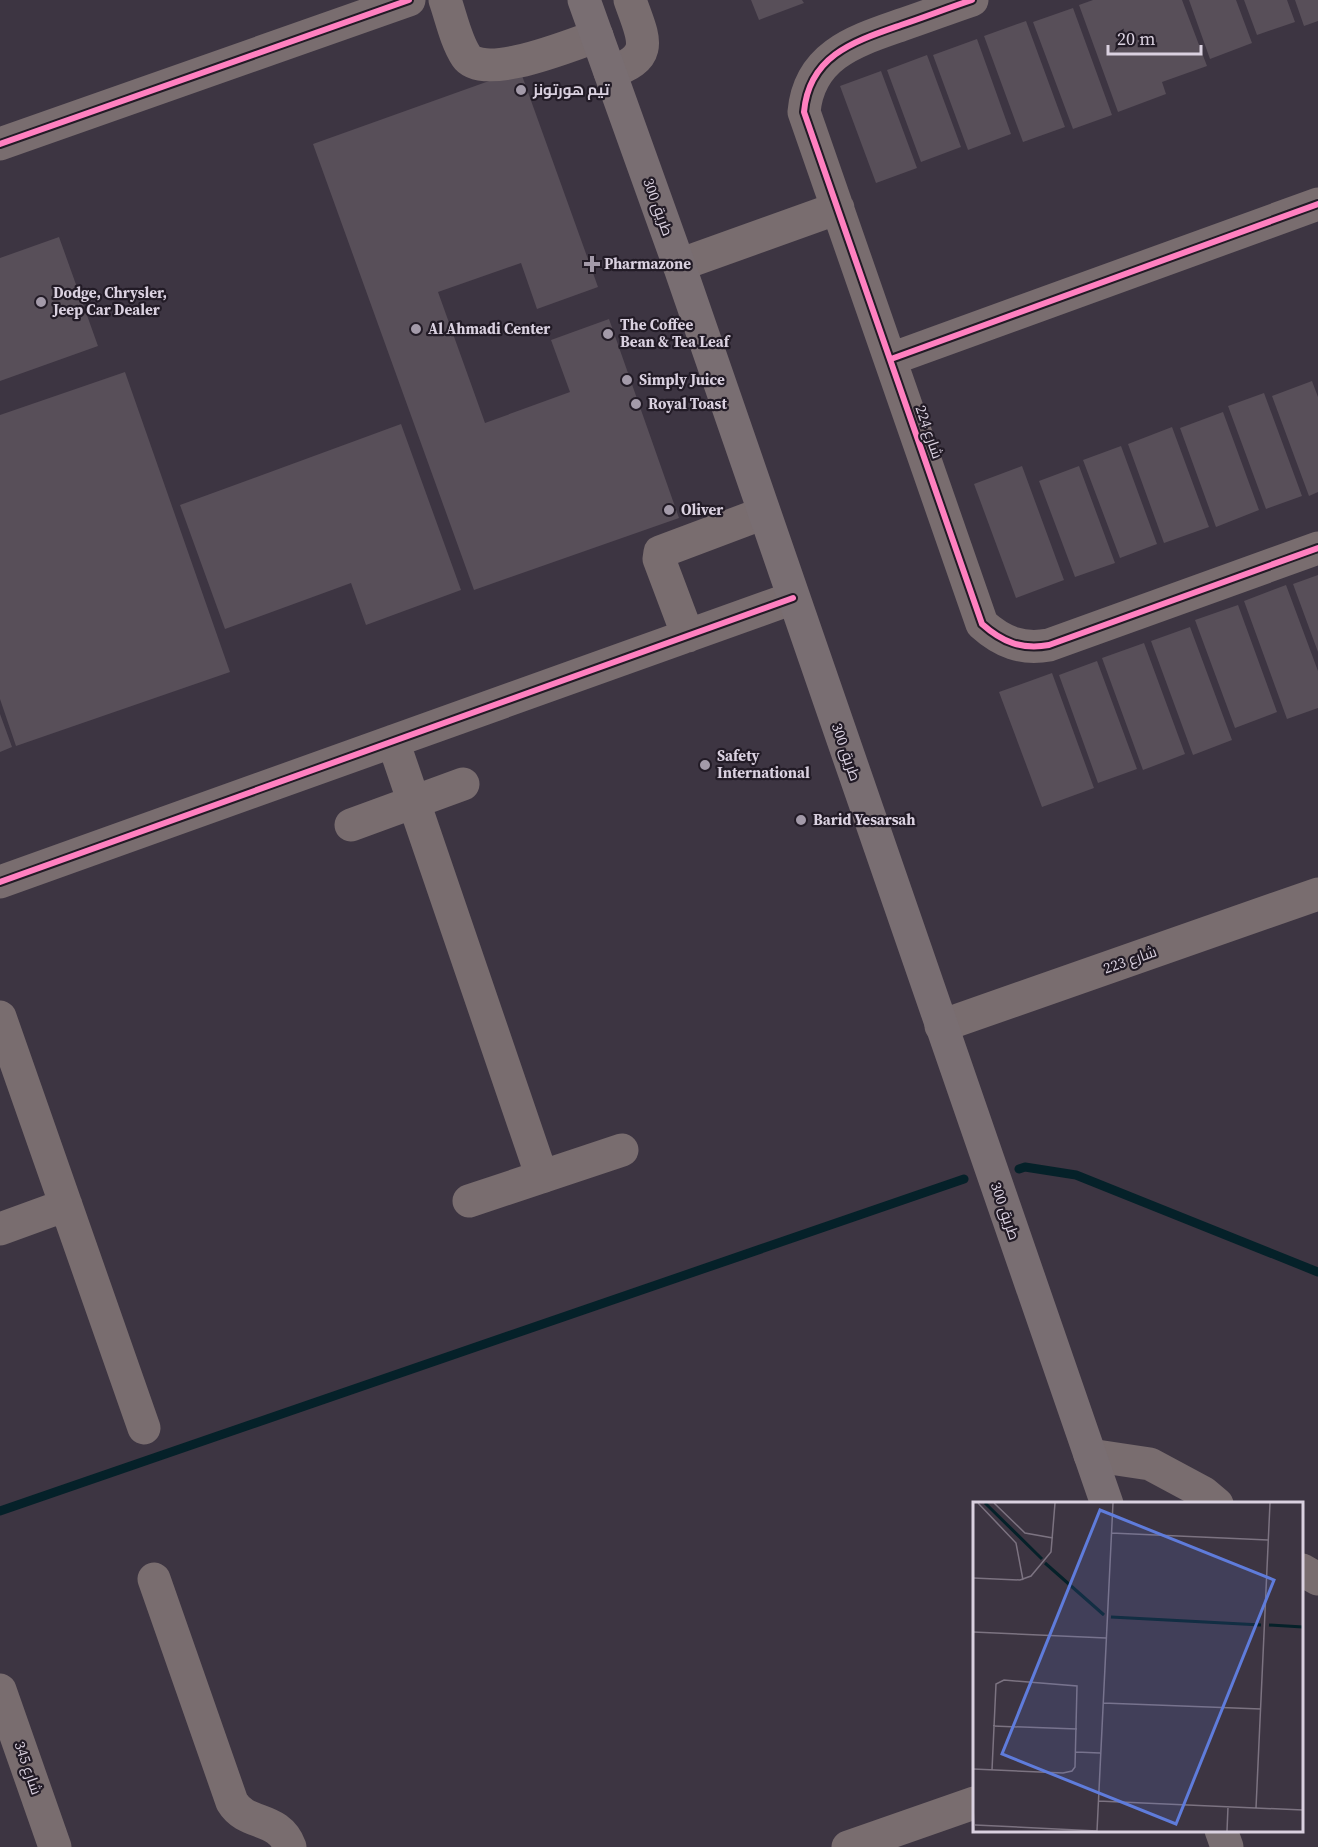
<svg xmlns="http://www.w3.org/2000/svg" width="1318" height="1847" font-family="'Source Serif 4',Cairo,serif">
  <rect width="100%" height="100%" fill="#3d3542"/>
  <g fill="none" stroke-linecap="round" stroke-linejoin="round">
    <path stroke="#052129" stroke-width="9" d="M1019,1169L1025,1167L1076,1175L1318,1272
      M0,1511L964,1179"/>
  </g>
  <path fill="#584f59" d="M751,0H802L804,3L759,20Z
    M1093,0H1182L1207,66L1162,82L1166,94L1118,112L1079,5Z
    M1189,0H1236L1252,43L1210,59Z
    M1244,0H1287L1295,22L1257,35Z
    M1295,0H1318V21L1304,26Z
    M1073,8L1112,115L1073,129L1033,22Z
    M1026,21L1065,127L1023,142L984,36Z
    M977,39L1011,134L968,150L933,55Z
    M927,55L961,147L921,162L887,70Z
    M520,70L598,287L537,309L521,263L438,292L485,423L570,392L551,340L609,319L679,518L474,590L313,144Z
    M881,71L917,168L876,183L840,86Z
    M59,237L98,346L0,381V258Z
    M125,372L230,672L16,746L0,699V415Z
    M1312,381L1318,397V492L1309,496L1272,396Z
    M1264,393L1302,496L1266,509L1228,406Z
    M1223,412L1259,510L1216,527L1180,428Z
    M401,424L461,590L366,625L351,583L225,629L180,505Z
    M1172,427L1209,527L1164,543L1128,444Z
    M1121,446L1157,544L1120,558L1083,460Z
    M1022,466L1064,580L1016,598L974,484Z
    M1079,466L1115,563L1075,577L1039,481Z
    M1318,575V652L1293,584Z
    M1286,585L1318,671V708L1287,719L1244,601Z
    M1238,605L1277,712L1235,728L1195,620Z
    M1190,627L1232,740L1193,755L1151,641Z
    M1144,643L1185,754L1143,770L1102,658Z
    M1097,661L1137,769L1098,783L1059,675Z
    M1052,673L1094,788L1042,807L999,692Z
    M0,714L12,747L0,752Z"/>
  <g fill="none" stroke-linecap="round" stroke-linejoin="round">
    <path stroke="#796d6f" stroke-width="33" d="M445,0C451,17 456,41 466,56C483,82 573,44 597,36
      M972,0C948,8 925,17 901,25C855,41 809,55 804,112L982,624C1002,642 1022,650 1049,645L1318,548
      M610,72C657,57 643,38 630,0
      M0,144L409,0
      M679,265L838,208
      M891,359L1318,204
      M688,636L659,559L660,552L764,513
      M393,741L542,1177
      M351,825L463,784
      M0,882L793,598
      M0,1017L144,1428
      M941,1026L1318,894
      M469,1201L622,1150
      M0,1229L66,1205
      M1090,1455L1150,1464L1204,1493L1217,1504
      M1302,1570L1318,1579
      M154,1579L232,1802C247,1827 278,1815 290,1847
      M0,1690L55,1847
      M848,1847L974,1803"/>
    <path stroke="#796e72" stroke-width="33" d="M584,0L679,265L1107,1504
      M1221,1830L1227,1847"/>
    <defs>
      <path id="cycleway" d="M972,0C948,8 925,17 901,25C855,41 809,55 804,112L982,624C1002,642 1022,650 1049,645L1318,548
        M0,144L409,0
        M891,359L1318,204
        M0,882L793,598"/>
    </defs>
    <use href="#cycleway" stroke="#221b26" stroke-width="10"/>
    <use href="#cycleway" stroke="#ff80c0" stroke-width="6"/>
  </g>
  <g fill="#a39aa9" stroke="#221b26" stroke-width="2">
    <circle cx="521" cy="90" r="6"/>
    <path d="M589 255h6v6h6v6h-6v6h-6v-6h-6v-6h6z"/>
    <circle cx="41" cy="302" r="6"/>
    <circle cx="416" cy="329" r="6"/>
    <circle cx="608" cy="334" r="6"/>
    <circle cx="627" cy="380" r="6"/>
    <circle cx="636" cy="404" r="6"/>
    <circle cx="669" cy="510" r="6"/>
    <circle cx="705" cy="765" r="6"/>
    <circle cx="801" cy="820" r="6"/>
  </g>
  <g text-anchor="middle" stroke-width="4.5" stroke-linejoin="round" paint-order="stroke">
    <g font-size="15" font-weight="bold" fill="#dad1e0" stroke="#221b26" text-anchor="start">
      <text x="533" y="95">تيم هورتونز</text>
      <text x="604" y="269">Pharmazone</text>
      <text x="53" y="298">Dodge, Chrysler,<tspan x="53" dy="17">Jeep Car Dealer</tspan></text>
      <text x="620" y="330">The Coffee<tspan x="620" dy="17">Bean &amp; Tea Leaf</tspan></text>
      <text x="428" y="334">Al Ahmadi Center</text>
      <text x="639" y="385">Simply Juice</text>
      <text x="648" y="409">Royal Toast</text>
      <text x="681" y="515">Oliver</text>
      <text x="717" y="761">Safety<tspan x="717" dy="17">International</tspan></text>
      <text x="813" y="825">Barid Yesarsah</text>
    </g>
    <g font-size="15" fill="#dad1e0" stroke="#221b26">
      <text transform="translate(658 207) rotate(70)" y="5">طريق 300</text>
      <text transform="translate(929 432) rotate(71)" y="5">شارع 224</text>
      <text transform="translate(846 752) rotate(71)" y="5">طريق 300</text>
      <text transform="translate(1130 960) rotate(-19)" y="5">شارع 223</text>
      <text transform="translate(1005 1211) rotate(71)" y="5">طريق 300</text>
      <text transform="translate(28 1768) rotate(71)" y="5">شارع 345</text>
    </g>
  </g>
  <g transform="translate(973 1502)">
    <rect width="330" height="330" fill="#3d3542"/>
    <path fill="none" stroke="#052129" stroke-width="3" d="M12,1L69,57M72,61L131,113M138,115L288,123M296,123L330,125"/>
    <path fill="none" stroke="#7c7381" stroke-width="1.5" d="M5,1L43,41L50,78M21,1L52,31L80,36M138,31L295,38M0,76L47,78L58,74L78,50L82,1M0,130L133,136M130,201L288,207M20,224L104,227M103,250L127,251M0,267L90,271L99,269L102,265L104,184L31,178L23,182L19,268M125,299L330,308M0,304L1,329M283,306L297,1M2,323L124,329M124,329L140,1M254,329L255,305"/>
    <path fill="#5f7cdb" fill-opacity="0.15" stroke="#5f7cdb" stroke-width="3" d="M127,8L301,78L203,322L29,252Z"/>
    <rect width="330" height="330" fill="none" stroke="#dad1e0" stroke-width="3"/>
  </g>
  <path d="M1108 45v9h93v-9" fill="none" stroke="#dad1e0" stroke-width="3"/>
  <text x="1117" y="45" font-size="18" fill="#dad1e0" stroke="#221b26" stroke-width="4.5" paint-order="stroke">20 m</text>
</svg>
